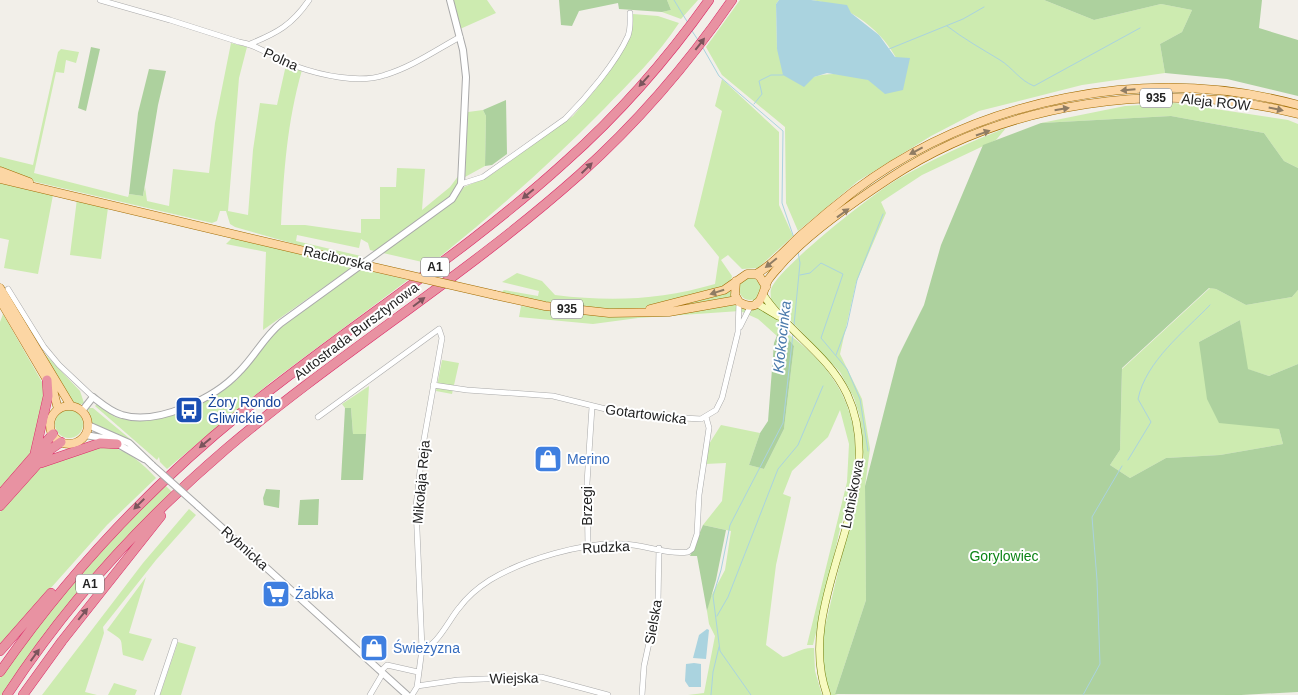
<svg xmlns="http://www.w3.org/2000/svg" width="1298" height="695" font-family="Arial,sans-serif">
  <rect width="100%" height="100%" fill="#f2efe9"/>
  <path fill="#cdebb0" d="M453,0H487L496,13L460,29Z
    M667,0H698L681,19L662,12L671,10Z
    M740,0H779L776,4L777,49L814,77C842,68 875,82 902,90C900,80 900,65 895,56C878,26 845,4 811,0H1044L1094,20L1161,4L1192,10L1182,32L1160,44L1165,73L1082,85L979,111L931,136L858,181L798,231L786,203L785,127L722,75L706,47Z
    M633,14L658,16L679,23C658,55 630,82 604,109C549,165 492,215 431,264L383,253L454,201L464,187L488,177L573,116L596,89L631,36Z
    M231,43L247,47L239,78L228,211L248,215L253,150L260,103L277,105L286,65L302,70C287,123 284,170 281,225H305L361,233V219H380V187H396L397,168L425,169L422,210L450,187L459,175L458,186L451,196L378,252L370,250L368,243L361,239L359,248L297,235L296,241L361,256L355,261L235,227L230,224L226,211H220L217,221L212,223L36,182L0,169V157L33,165L58,52L61,49L79,52L76,63L66,60L64,73L56,72L34,173L128,197L129,194L143,196L145,187L147,201L169,206L173,169L209,173L215,123Z
    M722,79L779,132V205L793,236L758,268L742,269L728,255L721,260L732,276L731,281L725,286C696,295 666,306 636,309C591,313 543,303 499,294L504,290L538,296L539,291L502,282L517,273L542,281L555,295C612,302 660,300 715,284L719,257L694,226L722,111L715,106Z
    M1175,103L1288,120L1298,124V168L1284,161L1264,133L1171,116L1041,123L1125,106Z
    M483,110L486,116L485,166L465,177L468,112Z
    M1006,128L996,140L922,175L881,202L886,213L856,283L840,354L862,399L870,449L865,486L866,600L835,694L838,695H831C823,675 822,656 823,635L864,463L860,417L854,398L840,372L771,300C771,297 770,292 771,289C779,267 875,192 898,179C933,159 969,142 1006,128Z
    M0,181L53,195L38,274L4,268L9,240L0,238Z
    M77,199L108,208L101,259L70,255Z
    M234,236L247,239L351,268L263,330L266,252L226,244Z
    M361,269L408,280L271,382L167,469L160,462L159,457L157,460L95,406L97,404L115,417L133,421L170,416L193,409L237,380L275,332Z
    M739 289a11 11 0 1 1 22 0a11 11 0 1 1-22 0Z
    M1210,288L1216,289L1246,305L1292,297L1298,290V364L1269,376L1247,369L1240,320L1199,342L1279,429L1283,444L1220,455L1166,458L1130,478L1110,465L1120,450L1122,369Z
    M731,291L732,297L659,310Z
    M734,303C743,307 752,306 762,309C772,312 780,321 788,328L781,329C824,358 857,399 855,454C854,481 846,507 839,533C831,570 822,608 813,645H807L847,482L849,444L840,410L828,437L792,471L783,494L791,497L776,565L766,645L783,657C795,654 802,647 814,648L815,671L822,695H688L704,693L715,636L709,624L707,611L710,598L725,570L731,531L703,525L722,501L726,463L705,464L709,444L721,425L760,433L749,465L764,469L784,429L794,346L781,329L777,336L758,319L740,311L638,318L593,324L519,317L521,306L592,314Z
    M3,314L46,389L34,450L0,489V322Z
    M41,350L80,391L84,403L80,405L73,403Z
    M442,360L459,363L452,394L436,391Z
    M369,386L366,434H353L351,408H345L342,404Z
    M88,408H93L135,443L91,423Z
    M55 424a14 14 0 1 1 28 0a14 14 0 1 1-28 0Z
    M100,446C125,447 140,461 156,478L107,525L0,645V512L41,466Z
    M164,484L172,492L3,695H0V678L39,624L92,561Z
    M189,509L196,515L156,560L103,627L104,633L85,692L97,695H42L143,563Z
    M146,577L129,633L152,639L143,661L123,655C120,637 125,642 107,630Z
    M178,642L196,647L181,695H160Z
    M114,683L137,690L135,695H108Z"/>
  <path fill="#add19e" d="M559,0H667L671,10L662,12L619,9L618,3L579,11L572,26L561,25Z
    M1044,0H1262L1259,28L1298,40V96L1227,79L1165,73L1160,44L1182,32L1192,10L1161,4L1094,20Z
    M91,47L100,49L86,111L78,108Z
    M149,69L166,71L158,105L143,196L129,194L138,113Z
    M506,100L507,154L492,165L485,166L486,116L483,110Z
    M1171,116L1264,133L1284,161L1298,168V290L1292,297L1246,305L1216,289L1209,288L1122,368L1120,450L1110,465L1130,478L1166,458L1220,455L1283,444L1279,429L1219,423L1207,399L1199,342L1240,320L1248,369L1269,376L1298,364V692L1241,695L835,694L866,600L865,486L898,357L924,305L941,245L983,145L1041,123Z
    M780,328L794,346L784,429L764,469L749,465L760,433L768,421L774,343Z
    M345,408H351L353,434H366L363,480H341Z
    M266,489L280,490L279,508L264,505L263,498Z
    M319,499L318,525H298L300,500Z
    M703,525L726,530L716,580L707,611L697,556H690Z"/>
  <path fill="#aad3df" d="M779,0H811L847,5L851,13L879,35L895,57L910,58L903,90L885,94L868,80L827,73L814,77L804,87L783,75L777,49L776,4Z
    M707,629L709,630L706,659L693,658L699,635Z
    M694,663L701,664V687H689L685,681L686,664Z"/>
  <g fill="none" stroke-linecap="round" stroke-linejoin="round">
    <path stroke="#aad3df" stroke-width="1" d="M674,0L688,23
      M947,26C964,39 982,49 1000,60C1013,68 1019,80 1034,86L1140,28
      M692,31L698,40
      M703,48L719,76L783,131L782,203L794,238
      M889,49L963,19L984,7
      M754,104L762,94L759,81L771,75H783
      M800,275L810,273L821,263L843,274L821,338L847,369L860,399L868,451
      M794,325L800,263L798,252
      M836,355L847,326L857,280L883,214
      M1128,460L1151,422L1138,399C1146,361 1184,332 1210,305
      M717,616L728,597L778,469L798,445L823,386
      M711,695L713,672L719,647
      M751,695L720,651L713,596L721,570L730,525L783,423L793,334
      M1083,695L1100,664L1097,580L1092,517L1122,466"/>
    <defs>
      <path id="minor" d="M100,0L170,20L239,42C259,45 275,59 295,66C320,75 359,84 385,75C412,67 436,50 460,37
        M250,44C277,33 292,25 309,0
        M461,184L483,177L565,119C586,98 616,63 628,36C631,28 630,20 630,13
        M8,289L44,347L59,365L93,397
        M740,327L751,305
        M433,385L467,390L553,396L630,415L701,419L716,410L722,398L738,332L739,302
        M318,417L439,329L442,338L423,445L416,506L422,649L417,687L412,695
        M588,546L587,483L592,407
        M422,649C436,648 450,618 459,608C467,597 479,587 490,580C523,560 585,541 624,544C645,545 668,555 688,552L692,549L697,534L699,495L709,428L706,417
        M381,671L387,665L418,672
        M417,686L458,680L541,677L608,695
        M157,695L175,641
        M370,695L383,673
        M642,695L644,666L658,601L659,548"/>
      <path id="tertiary" d="M82,411L93,397C102,404 111,412 122,415C157,426 215,398 239,372C255,356 264,337 281,323L452,199L461,184L466,77L463,50L450,0
        M88,425L129,443L152,465
        M85,435L109,439L144,459
        M198,506L407,695"/>
      <path id="secondary" d="M764,296C788,332 828,354 847,394C893,492 792,598 827,695
        M756,303L778,316"/>
      <path id="primary" d="M0,171L29,182
        M0,179L351,262
        M756,274C773,265 787,248 801,235C818,220 836,205 854,191C978,98 1148,64 1298,105
        M736,281L735,295L739,302C762,315 762,292 768,280C771,276 774,272 778,268C804,236 855,201 890,178C1007,101 1163,79 1298,114
        M0,288L71,406
        M495,295L545,306L609,313L669,312L737,300
        M0,300L53,390L58,409
        M650,309L724,290L747,274H756L760,277L766,287
        M50 425a19 19 0 1 1 38 0a19 19 0 1 1-38 0Z"/>
      <path id="motorway" d="M35,453L48,396L47,380
        M41,463L100,443L117,444
        M0,495L53,434
        M0,506L51,449L61,442
        M0,651L51,593
        M0,672C68,574 149,488 241,413C347,327 464,254 565,162C619,114 668,58 709,0
        M7,695C67,603 142,521 226,449C339,353 467,275 579,175C636,124 688,64 732,0
        M23,695L62,641L161,516"/>
    </defs>
    <use href="#minor" stroke="#a9a9a9" stroke-width="6"/>
    <use href="#tertiary" stroke="#a9a9a9" stroke-width="8"/>
    <use href="#secondary" stroke="#707d05" stroke-width="8"/>
    <use href="#primary" stroke="#a06b00" stroke-width="9"/>
    <use href="#motorway" stroke="#dc2a67" stroke-width="10"/>
    <use href="#minor" stroke="#fff" stroke-width="5"/>
    <use href="#tertiary" stroke="#fff" stroke-width="6"/>
    <use href="#secondary" stroke="#f7fabf" stroke-width="7"/>
    <use href="#primary" stroke="#fcd6a4" stroke-width="8"/>
    <use href="#motorway" stroke="#e892a2" stroke-width="9"/>
    <defs>
      <path id="tertiary-bridge" d="M152,465L198,506"/>
      <path id="primary-bridge" d="M351,262L495,295"/>
    </defs>
    <use href="#tertiary-bridge" stroke="#a9a9a9" stroke-width="8" stroke-linecap="butt"/>
    <use href="#primary-bridge" stroke="#a06b00" stroke-width="9" stroke-linecap="butt"/>
    <use href="#tertiary-bridge" stroke="#fff" stroke-width="6"/>
    <use href="#primary-bridge" stroke="#fcd6a4" stroke-width="8"/>
  </g>
  <defs><path id="oneway-solid" d="M-6-.8H1V-3.2L6.5 0L1 3.2V.8H-6Z" transform="scale(1.25)"/></defs>
  <g fill="#7b545c">
    <use href="#oneway-solid" transform="translate(700 44) rotate(-52)"/>
    <use href="#oneway-solid" transform="translate(644 81) rotate(132)"/>
    <use href="#oneway-solid" transform="translate(587 168) rotate(-44)"/>
    <use href="#oneway-solid" transform="translate(528 194) rotate(140)"/>
    <use href="#oneway-solid" transform="translate(419 302) rotate(-37)"/>
    <use href="#oneway-solid" transform="translate(205 443) rotate(140)"/>
    <use href="#oneway-solid" transform="translate(139 504) rotate(135)"/>
    <use href="#oneway-solid" transform="translate(83 614) rotate(-51)"/>
    <use href="#oneway-solid" transform="translate(35 655) rotate(-54)"/>
  </g>
  <g fill="#8f7c63">
    <use href="#oneway-solid" transform="translate(1128 90) rotate(175)"/>
    <use href="#oneway-solid" transform="translate(1062 109) rotate(-9)"/>
    <use href="#oneway-solid" transform="translate(1276 109) rotate(12)"/>
    <use href="#oneway-solid" transform="translate(983 133) rotate(-19)"/>
    <use href="#oneway-solid" transform="translate(916 151) rotate(152)"/>
    <use href="#oneway-solid" transform="translate(843 213) rotate(-36)"/>
    <use href="#oneway-solid" transform="translate(771 263) rotate(141)"/>
    <use href="#oneway-solid" transform="translate(717 292) rotate(163)"/>
  </g>
  <defs>
    <symbol id="bus-square" viewBox="-11 -11 22 22"><rect x="-9" y="-9" width="18" height="18" rx="4" fill="#1a4fb4" stroke="#fff"/><path d="M-5-6H5V4H4V6H2V4H-2V6H-4V4H-5ZM-3.5-4V0h7V-4ZM-3.5 1.2v1.5H-2V1.2ZM2 1.2v1.5H3.5V1.2Z" fill="#fff"/></symbol>
    <symbol id="shop-square" viewBox="-11 -11 22 22"><rect x="-9" y="-9" width="18" height="18" rx="4" fill="#3f7fe0" stroke="#fff"/><path d="M-5-2.5h2.3a2.7 3.5 0 0 1 5.4 0H5L5.5 6h-11ZM-1.5-2.5h3a1.5 2.3 0 0 0-3 0Z" fill="#fff"/></symbol>
    <symbol id="supermarket-square" viewBox="-11 -11 22 22"><rect x="-9" y="-9" width="18" height="18" rx="4" fill="#3f7fe0" stroke="#fff"/><path d="M-6-5.5h2.5l.6 2H6L4.5 2H-2.5L-4.4-4H-6ZM-1.5 3.2a1.3 1.3 0 1 0 .1 0ZM3 3.2a1.3 1.3 0 1 0 .1 0Z" fill="#fff"/></symbol>
  </defs>
  <g fill-rule="evenodd">
    <use href="#bus-square" x="173" y="394" width="32" height="32"/>
    <use href="#shop-square" x="532" y="443" width="32" height="32"/>
    <use href="#supermarket-square" x="260" y="578" width="32" height="32"/>
    <use href="#shop-square" x="358" y="632" width="32" height="32"/>
  </g>
  <g text-anchor="middle" stroke-width="4" stroke-linejoin="round" paint-order="stroke">
    <g fill="#fff" stroke="#646464" stroke-width="1">
      <rect x="1140" y="88.5" width="32" height="19" rx="4"/>
      <rect x="421" y="257.5" width="28" height="19" rx="4"/>
      <rect x="551" y="299.5" width="32" height="19" rx="4"/>
      <rect x="76" y="574.5" width="28" height="19" rx="4"/>
    </g>
    <g font-size="12" font-weight="bold" fill="#222">
      <text x="1156" y="102">935</text>
      <text x="435" y="271">A1</text>
      <text x="567" y="313">935</text>
      <text x="90" y="588">A1</text>
    </g>
    <g font-size="14" fill="#222" stroke="#fff">
      <text transform="translate(281 59) rotate(24)" y="5">Polna</text>
      <text transform="translate(1216 102) rotate(6)" y="5">Aleja ROW</text>
      <text transform="translate(338 258) rotate(13)" y="5">Raciborska</text>
      <text transform="translate(356 331) rotate(-37)" y="5">Autostrada Bursztynowa</text>
      <text transform="translate(646 414) rotate(7)" y="5">Gotartowicka</text>
      <text transform="translate(421 482) rotate(-85)" y="5">Mikołaja Reja</text>
      <text transform="translate(852 494) rotate(-79)" y="5">Lotniskowa</text>
      <text transform="translate(587 506) rotate(-90)" y="5">Brzegi</text>
      <text transform="translate(606 547) rotate(-3)" y="5">Rudzka</text>
      <text transform="translate(245 548) rotate(42)" y="5">Rybnicka</text>
      <text transform="translate(653 622) rotate(-80)" y="5">Sielska</text>
      <text transform="translate(514 678) rotate(-1)" y="5">Wiejska</text>
    </g>
    <g font-size="14" fill="#164399" stroke="#fff" text-anchor="start">
      <text x="208" y="407">Żory Rondo<tspan x="208" dy="16">Gliwickie</tspan></text>
    </g>
    <g font-size="14" fill="#366cbe" stroke="#fff" text-anchor="start">
      <text x="567" y="464">Merino</text>
      <text x="295" y="599">Żabka</text>
      <text x="393" y="653">Świeżyzna</text>
    </g>
    <g font-size="14" fill="#0c8416" stroke="#fff">
      <text x="1004" y="561">Gorylowiec</text>
    </g>
    <g font-size="15" font-style="italic" fill="#4a7aab" stroke="#fff">
      <text transform="translate(782 337) rotate(-84)" y="5">Kłokocinka</text>
    </g>
  </g>
</svg>
